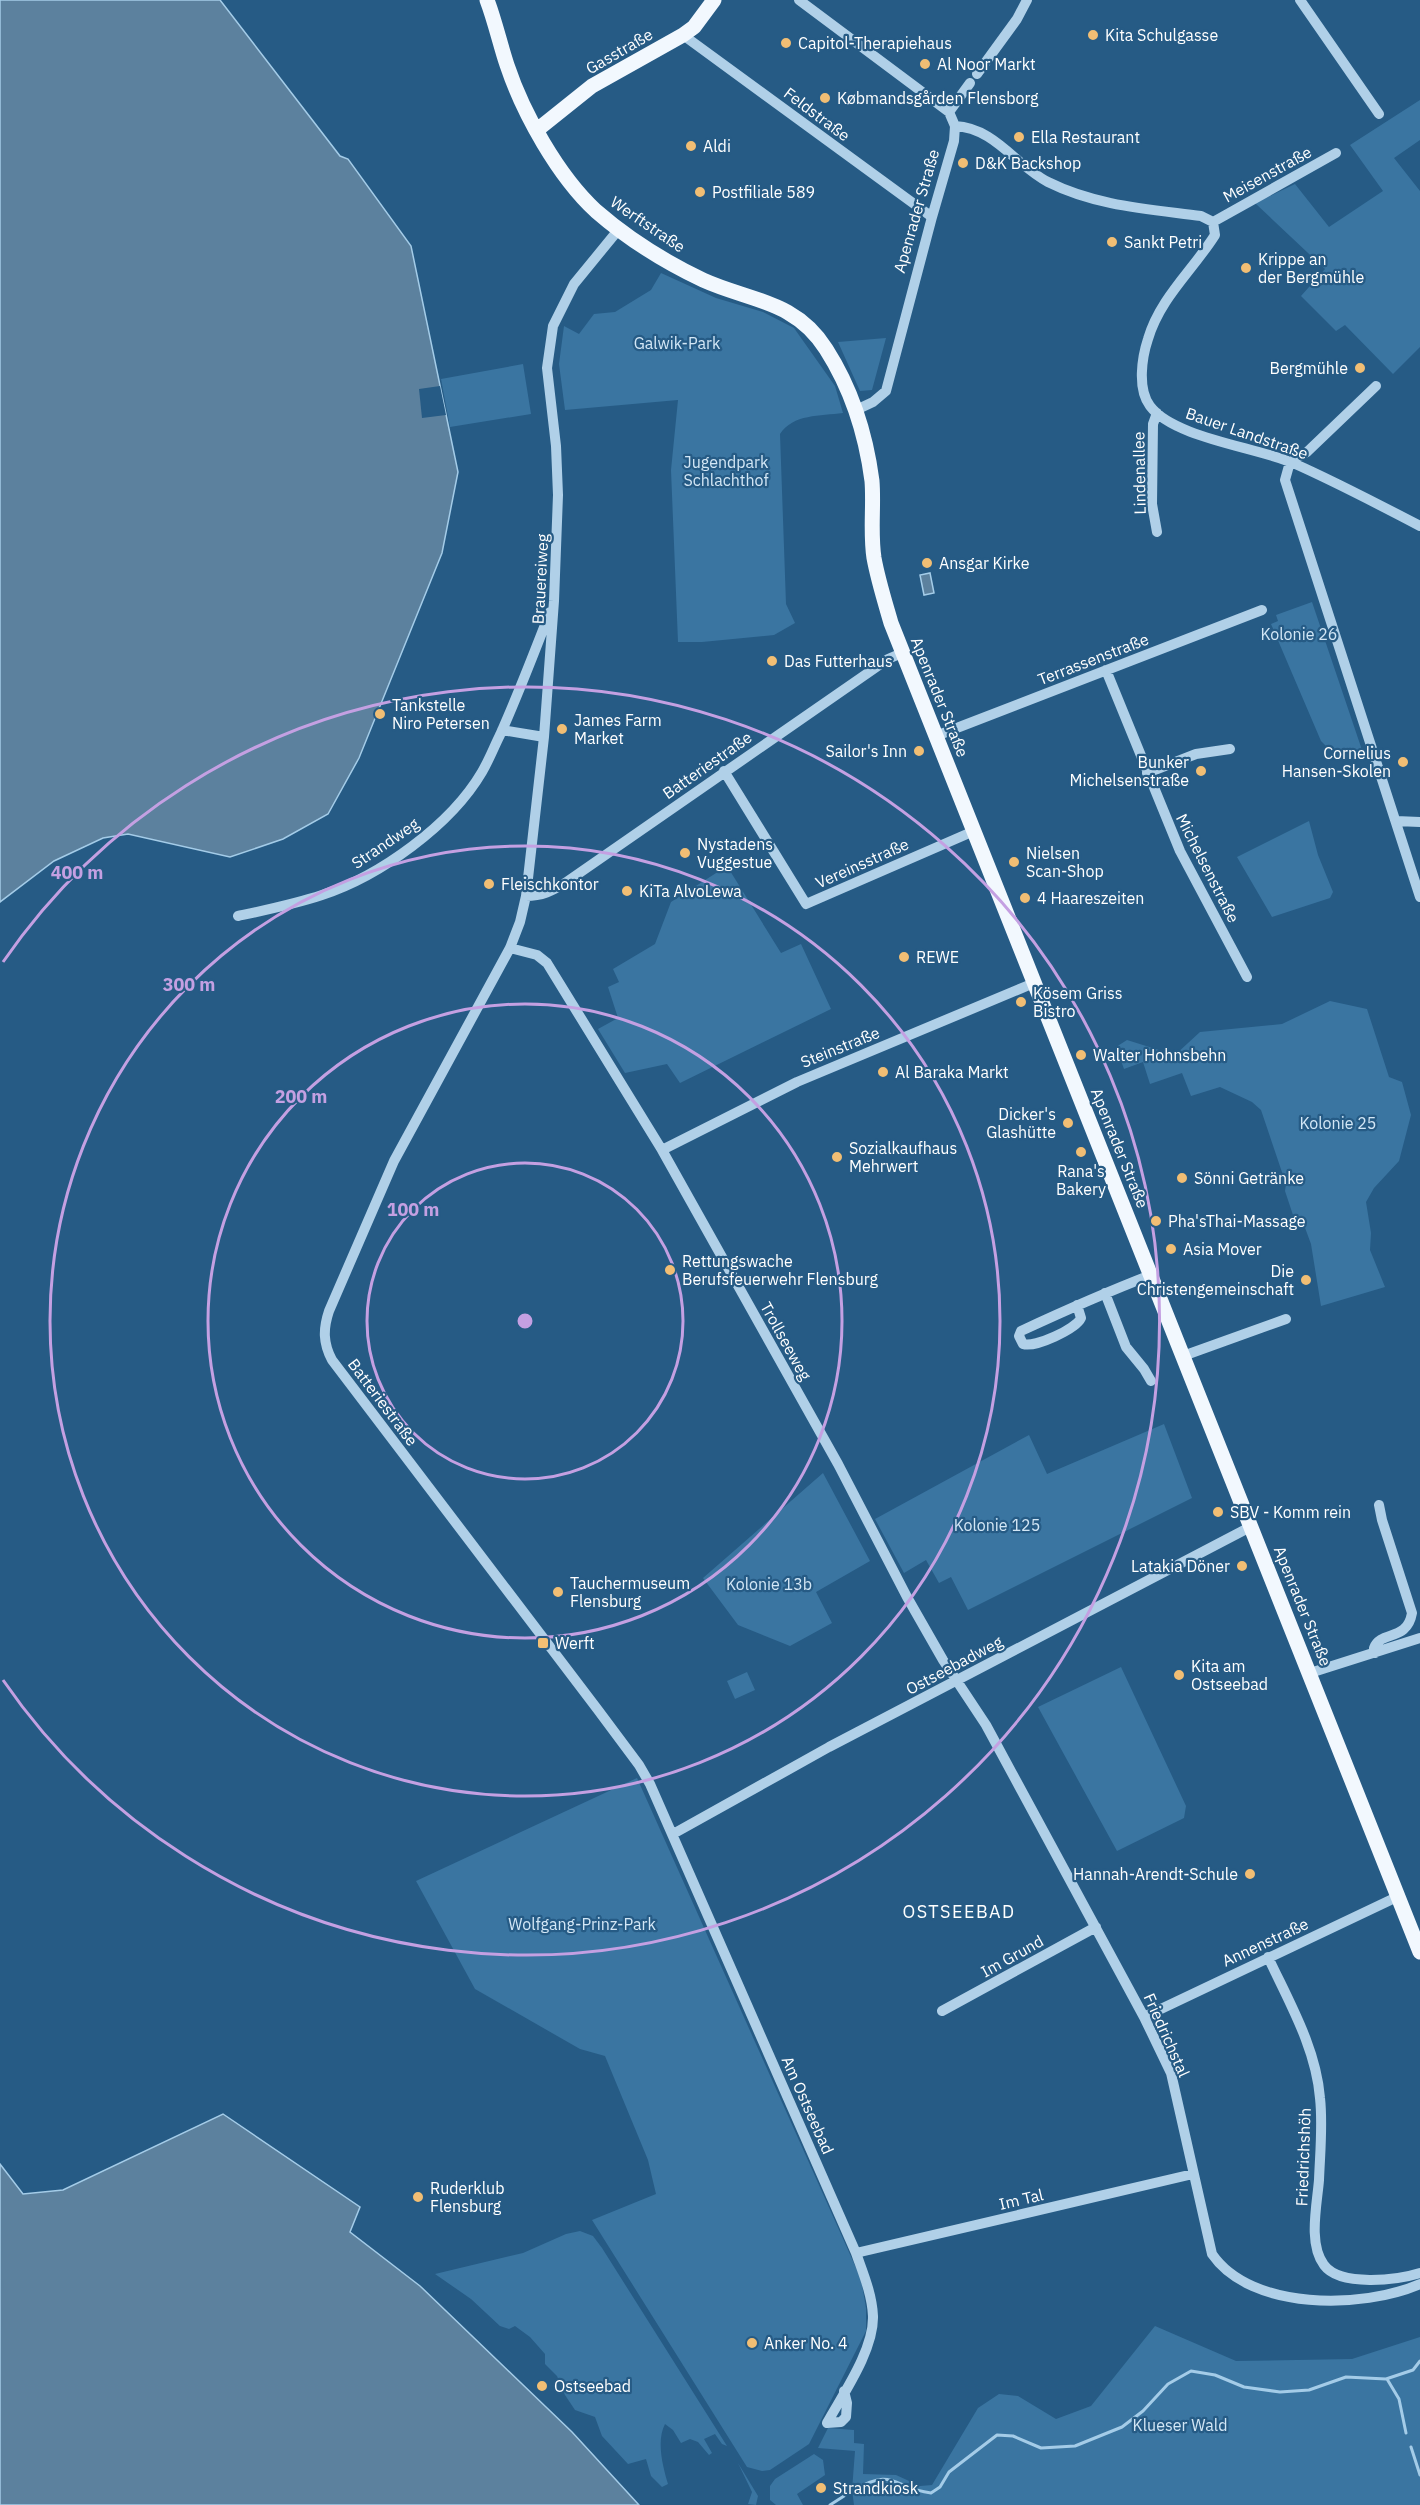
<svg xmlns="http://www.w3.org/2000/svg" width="1420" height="2505" font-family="'IBM Plex Sans',sans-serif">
  <rect width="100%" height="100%" fill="#265b85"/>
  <path fill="#3a75a1" d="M1420,100V140L1394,158L1420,191V347L1393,374L1345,325L1336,331L1301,296L1325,269L1255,203L1295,184L1329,227L1383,191L1350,145Z
    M661,273L716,298L763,312L794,328L835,386L843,413C820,416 793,414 780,434L786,604L795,623L774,635L702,642H678L671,470L678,400L565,410L559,364L564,326L579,334L594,314L615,312L651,290Z
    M886,338L872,390L860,391L838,342Z
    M523,364L531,414L450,427L441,379Z
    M1312,602L1363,753L1340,760L1321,741L1271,624L1278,621L1276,615Z
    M1309,821L1318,855L1333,892L1330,898L1272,917L1237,857Z
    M727,866L781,953L801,944L831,1009L680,1083L667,1064L625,1073L598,1029L618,1018L608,987L619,982L613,969L655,944L671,902Z
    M1330,1001L1367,1009L1389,1077L1402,1082L1411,1115L1399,1161L1374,1188L1366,1202L1371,1233L1370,1250L1385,1287L1321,1306L1311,1244L1304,1225L1297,1227L1285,1191L1286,1184L1261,1110L1252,1102L1220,1087L1191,1096L1182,1073L1150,1084L1143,1062L1124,1069L1116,1047L1127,1040L1175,1055L1200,1032L1282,1024Z
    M1164,1424L1192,1498L968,1610L951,1577L939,1583L926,1560L904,1573L875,1519L1029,1435L1047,1474Z
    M823,1473L870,1561L816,1592L832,1623L790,1646L738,1625L703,1578Z
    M1121,1667L1186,1806L1184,1818L1117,1851L1038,1707Z
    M747,1672L755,1690L735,1699L727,1681Z
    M637,1778L861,2279L866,2308V2331L809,2444L770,2470L762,2471L747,2467L592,2220L656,2194L648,2160L605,2056L580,2049L475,1989L416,1881Z
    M580,2231L593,2236L602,2248L727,2446L722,2444L715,2434L704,2439L712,2453L709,2455L698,2442L690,2439L681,2443L673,2430L665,2424C656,2441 663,2467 668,2484L662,2487L651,2476L646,2459L628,2464L602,2436L595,2417L575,2410L565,2395L557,2376L545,2364V2354L530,2337L515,2326L509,2329L500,2326L471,2299L435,2274L523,2253L566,2234Z
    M1155,2326L1236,2361L1352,2359L1420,2337V2505H854L852,2490L855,2451L818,2448L828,2428L854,2430V2443L864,2444L863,2474L896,2475L920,2486L932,2485L978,2408L999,2394L1018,2396L1056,2419L1091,2406Z
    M814,2454L823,2460L825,2475L797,2494L803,2505H776L770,2500V2486L775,2479Z
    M738,2463L758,2496L756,2505L748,2504L752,2492Z"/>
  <path fill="#5c819e" stroke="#a4cce8" stroke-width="1.5" d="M0,0H220L340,156L348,159L411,246L458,472L442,553L359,758L328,814L283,839L230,857L128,834L103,838L54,861L0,902Z
    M930,573L934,593L924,595L920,575Z
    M223,2114L360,2207L350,2232L420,2286L572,2432L639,2505H0V2164L23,2194L63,2190Z"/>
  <path fill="#265b85" d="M440,386L446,415L422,418L419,389Z"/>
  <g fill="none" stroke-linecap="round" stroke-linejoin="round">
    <path stroke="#a4cce8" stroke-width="3" d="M1387,2379L1399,2399L1406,2433
      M1411,2447L1420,2475
      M852,2491C895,2466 892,2488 931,2493L940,2487L949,2472L997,2435L1013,2436L1041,2448L1075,2446L1122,2427L1143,2411L1168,2384L1191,2371L1215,2375L1244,2387L1280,2392L1309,2390L1346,2377L1386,2379L1413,2370L1420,2361
      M830,2505L844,2496"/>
    <path stroke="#b0d0e8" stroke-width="10" d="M799,0L949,112L955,126L954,141L932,217L886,391L873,402L856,410
      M1300,0L1379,114
      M683,35L932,217
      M977,74L1017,19L1027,0
      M949,112L970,83
      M955,126C995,128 1015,165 1048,182C1096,206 1148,209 1201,216L1213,222L1215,235C1193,270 1160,298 1148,339C1142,357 1137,389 1150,406C1174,438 1256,447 1293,463C1336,482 1378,504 1420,526
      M1213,222L1336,153
      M619,229L574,284L553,326L547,368L556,446L558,495L554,601L544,737L526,896L520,922L510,948L394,1161L329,1311C323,1329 323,1343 332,1360L598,1710L639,1765L650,1784L856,2253C863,2273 872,2294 873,2316C874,2350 843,2394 827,2423L841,2422L846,2417L847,2403L844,2391
      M1157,413L1153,424L1152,504L1157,532
      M1290,462L1285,480L1420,897
      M1290,462L1307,452L1376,386
      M1106,670L1180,851L1247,977
      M502,730L544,737
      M936,736L1262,610
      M724,771L806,904L974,831
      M1147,773L1196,754L1230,749
      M1396,821L1420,822
      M526,896C542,896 552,891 565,883L888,659L902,653
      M238,916C266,910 295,904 322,895C380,876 451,825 482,772C489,760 494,747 500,735C518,695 534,653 550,612
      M510,948L537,955L547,963L662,1150L838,1464L907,1597L943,1660L986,1725L1144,2017L1171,2073L1212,2254C1251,2311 1363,2309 1420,2284
      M662,1150L797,1082L1034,983
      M1105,1293L1126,1347L1144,1369L1151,1381
      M1077,1305L1081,1318C1076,1329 1035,1348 1023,1344L1019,1336L1021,1331C1064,1311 1107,1292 1151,1275
      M1183,1356L1286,1319
      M1375,1653L1374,1648C1381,1630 1407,1642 1412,1613L1382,1520L1379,1505
      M1310,1673L1420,1638
      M673,1834L829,1747L1252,1526
      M1268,1957C1289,2002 1316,2048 1320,2098C1323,2125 1320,2153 1319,2180C1317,2205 1308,2244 1324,2265C1340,2287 1398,2280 1420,2273
      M942,2011L1096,1927
      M1144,2017L1399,1896
      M856,2253L1193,2174"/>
    <path stroke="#f2f8fe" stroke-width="15" d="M487,0C495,21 500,44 507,65C523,113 558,176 596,211C627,238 665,262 703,280C749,301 795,300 826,349C851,388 866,435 872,481C874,506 870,532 874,558C878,580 885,602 891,623L1420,1952
      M537,130L592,86L683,35L694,27L714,0"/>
  </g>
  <g fill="none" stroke="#c4a0e2" stroke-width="3">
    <circle cx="525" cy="1321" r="158"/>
    <circle cx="525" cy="1321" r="317"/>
    <circle cx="525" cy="1321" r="475"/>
    <path d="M3 962A634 634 0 1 1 3 1680"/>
  </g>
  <g fill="#f1be74" stroke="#265b85" stroke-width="2">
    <circle cx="1093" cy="35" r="6"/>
    <circle cx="786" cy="43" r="6"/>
    <circle cx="925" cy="64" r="6"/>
    <circle cx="825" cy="98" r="6"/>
    <circle cx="1019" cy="137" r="6"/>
    <circle cx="691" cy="146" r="6"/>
    <circle cx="963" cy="163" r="6"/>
    <circle cx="700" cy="192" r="6"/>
    <circle cx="1112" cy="242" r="6"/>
    <circle cx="1246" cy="268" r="6"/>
    <circle cx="1360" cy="368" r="6"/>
    <circle cx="927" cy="563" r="6"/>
    <circle cx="772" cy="661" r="6"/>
    <circle cx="380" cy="714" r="6"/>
    <circle cx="562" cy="729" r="6"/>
    <circle cx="919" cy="751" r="6"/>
    <circle cx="1403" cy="762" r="6"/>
    <circle cx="1201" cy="771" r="6"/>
    <circle cx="685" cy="853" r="6"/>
    <circle cx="1014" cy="862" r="6"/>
    <circle cx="489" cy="884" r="6"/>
    <circle cx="627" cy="891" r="6"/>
    <circle cx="1025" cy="898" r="6"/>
    <circle cx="904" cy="957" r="6"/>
    <circle cx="1021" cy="1002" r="6"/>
    <circle cx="1081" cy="1055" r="6"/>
    <circle cx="883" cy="1072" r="6"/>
    <circle cx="1068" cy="1123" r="6"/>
    <circle cx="1081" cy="1152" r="6"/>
    <circle cx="837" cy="1157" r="6"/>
    <circle cx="1182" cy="1178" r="6"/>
    <circle cx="1156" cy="1221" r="6"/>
    <circle cx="1171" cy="1249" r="6"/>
    <circle cx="670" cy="1270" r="6"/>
    <circle cx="1306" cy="1280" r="6"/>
    <circle cx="1218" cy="1512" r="6"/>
    <circle cx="1242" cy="1566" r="6"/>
    <circle cx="558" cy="1592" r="6"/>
    <rect x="537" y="1637" width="12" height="12" rx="3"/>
    <circle cx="1179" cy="1675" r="6"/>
    <circle cx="1250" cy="1874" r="6"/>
    <circle cx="418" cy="2197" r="6"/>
    <circle cx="752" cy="2343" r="6"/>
    <circle cx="542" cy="2386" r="6"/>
    <circle cx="821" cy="2488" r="6"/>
  </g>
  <g text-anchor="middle" stroke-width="4.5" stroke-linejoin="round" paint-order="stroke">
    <g font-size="16" fill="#fff" stroke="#265b85" text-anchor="start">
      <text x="1105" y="41">Kita Schulgasse</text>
      <text x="798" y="49">Capitol-Therapiehaus</text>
      <text x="937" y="70">Al Noor Markt</text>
      <text x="837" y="104">Købmandsgården Flensborg</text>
      <text x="1031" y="143">Ella Restaurant</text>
      <text x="703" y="152">Aldi</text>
      <text x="975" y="169">D&amp;K Backshop</text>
      <text x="712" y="198">Postfiliale 589</text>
      <text x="1124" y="248">Sankt Petri</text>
      <text x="1258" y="265">Krippe an<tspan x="1258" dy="18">der Bergmühle</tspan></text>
      <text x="1348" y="374" text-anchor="end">Bergmühle</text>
      <text x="939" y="569">Ansgar Kirke</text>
      <text x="784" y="667">Das Futterhaus</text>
      <text x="392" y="711">Tankstelle<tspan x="392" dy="18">Niro Petersen</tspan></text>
      <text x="574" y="726">James Farm<tspan x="574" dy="18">Market</tspan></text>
      <text x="907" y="757" text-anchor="end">Sailor's Inn</text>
      <text x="1391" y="759" text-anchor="end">Cornelius<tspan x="1391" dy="18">Hansen-Skolen</tspan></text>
      <text x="1189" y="768" text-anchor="end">Bunker<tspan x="1189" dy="18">Michelsenstraße</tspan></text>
      <text x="697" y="850">Nystadens<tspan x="697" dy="18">Vuggestue</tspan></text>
      <text x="1026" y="859">Nielsen<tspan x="1026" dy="18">Scan-Shop</tspan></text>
      <text x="501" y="890">Fleischkontor</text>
      <text x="639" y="897">KiTa AlvoLewa</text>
      <text x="1037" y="904">4 Haareszeiten</text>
      <text x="916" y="963">REWE</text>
      <text x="1033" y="999">Kösem Griss<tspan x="1033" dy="18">Bistro</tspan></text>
      <text x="1093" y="1061">Walter Hohnsbehn</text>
      <text x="895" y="1078">Al Baraka Markt</text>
      <text x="1056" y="1120" text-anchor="end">Dicker's<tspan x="1056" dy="18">Glashütte</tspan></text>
      <text x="849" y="1154">Sozialkaufhaus<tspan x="849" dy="18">Mehrwert</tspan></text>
      <text x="1081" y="1177" text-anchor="middle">Rana's<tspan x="1081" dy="18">Bakery</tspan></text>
      <text x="1194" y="1184">Sönni Getränke</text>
      <text x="1168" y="1227">Pha'sThai-Massage</text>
      <text x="1183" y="1255">Asia Mover</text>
      <text x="682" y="1267">Rettungswache<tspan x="682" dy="18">Berufsfeuerwehr Flensburg</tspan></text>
      <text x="1294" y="1277" text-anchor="end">Die<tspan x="1294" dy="18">Christengemeinschaft</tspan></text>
      <text x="1230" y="1518">SBV - Komm rein</text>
      <text x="1230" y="1572" text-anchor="end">Latakia Döner</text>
      <text x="570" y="1589">Tauchermuseum<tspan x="570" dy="18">Flensburg</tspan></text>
      <text x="555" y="1649">Werft</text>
      <text x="1191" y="1672">Kita am<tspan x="1191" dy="18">Ostseebad</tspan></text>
      <text x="1238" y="1880" text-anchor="end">Hannah-Arendt-Schule</text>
      <text x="430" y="2194">Ruderklub<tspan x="430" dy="18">Flensburg</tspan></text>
      <text x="764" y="2349">Anker No. 4</text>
      <text x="554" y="2392">Ostseebad</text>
      <text x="833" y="2494">Strandkiosk</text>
    </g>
    <g font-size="16" fill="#fff" stroke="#265b85">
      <text transform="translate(619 51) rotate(-30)" y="6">Gasstraße</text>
      <text transform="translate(817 114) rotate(37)" y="6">Feldstraße</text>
      <text transform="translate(1267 174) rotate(-29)" y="6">Meisenstraße</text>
      <text transform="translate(916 211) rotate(-74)" y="6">Apenrader Straße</text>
      <text transform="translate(648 224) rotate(34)" y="6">Werftstraße</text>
      <text transform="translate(1247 433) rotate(19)" y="6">Bauer Landstraße</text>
      <text transform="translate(1139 473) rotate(-91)" y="6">Lindenallee</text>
      <text transform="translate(540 579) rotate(-87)" y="6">Brauereiweg</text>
      <text transform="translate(1093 659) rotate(-21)" y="6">Terrassenstraße</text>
      <text transform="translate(940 697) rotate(68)" y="6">Apenrader Straße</text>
      <text transform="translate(707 765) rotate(-35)" y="6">Batteriestraße</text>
      <text transform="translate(385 843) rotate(-34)" y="6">Strandweg</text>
      <text transform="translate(862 863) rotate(-24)" y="6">Vereinsstraße</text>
      <text transform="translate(1208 868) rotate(63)" y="6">Michelsenstraße</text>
      <text transform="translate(840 1047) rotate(-22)" y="6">Steinstraße</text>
      <text transform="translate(1120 1148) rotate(68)" y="6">Apenrader Straße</text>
      <text transform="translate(786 1341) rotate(61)" y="6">Trollseeweg</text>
      <text transform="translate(383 1402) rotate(53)" y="6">Batteriestraße</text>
      <text transform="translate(1303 1606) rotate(68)" y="6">Apenrader Straße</text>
      <text transform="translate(954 1665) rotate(-28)" y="6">Ostseebadweg</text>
      <text transform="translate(1265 1942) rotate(-25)" y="6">Annenstraße</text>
      <text transform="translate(1012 1956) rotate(-29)" y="6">Im Grund</text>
      <text transform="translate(1167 2035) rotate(66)" y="6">Friedrichstal</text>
      <text transform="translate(808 2105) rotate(66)" y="6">Am Ostseebad</text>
      <text transform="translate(1303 2157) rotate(-88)" y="6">Friedrichshöh</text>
      <text transform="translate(1021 2199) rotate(-13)" y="6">Im Tal</text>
    </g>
    <g font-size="16" fill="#d3e7f6" stroke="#265b85">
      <text x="677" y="349">Galwik-Park</text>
      <text x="726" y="468">Jugendpark<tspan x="726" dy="18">Schlachthof</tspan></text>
      <text x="1299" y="640">Kolonie 26</text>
      <text x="1338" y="1129">Kolonie 25</text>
      <text x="997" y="1531">Kolonie 125</text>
      <text x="769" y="1590">Kolonie 13b</text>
      <text x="582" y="1930">Wolfgang-Prinz-Park</text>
      <text x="1180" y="2431">Klueser Wald</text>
    </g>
    <g font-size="18" letter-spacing="1.5" fill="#fff" stroke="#265b85">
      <text x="959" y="1918">OSTSEEBAD</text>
    </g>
  </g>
  <circle cx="525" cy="1321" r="9" fill="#c4a0e2" stroke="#265b85" stroke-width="3"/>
  <g font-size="18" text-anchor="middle" font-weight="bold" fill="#c4a0e2" stroke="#265b85" stroke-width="4.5" stroke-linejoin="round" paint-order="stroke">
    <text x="77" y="879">400 m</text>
    <text x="189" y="991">300 m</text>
    <text x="301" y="1103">200 m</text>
    <text x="413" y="1216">100 m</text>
  </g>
</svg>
